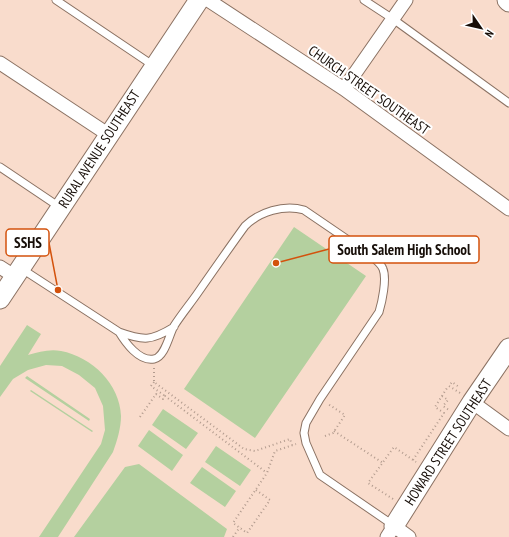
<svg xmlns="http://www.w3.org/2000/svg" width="509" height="537" font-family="'PT Sans Narrow',sans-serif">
  <rect width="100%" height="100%" fill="#f9dccc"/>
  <path fill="#b4d09f" d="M294,227L366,276L255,438L184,389Z
    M27,325L41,334L28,355C39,352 49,349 61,351C92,357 120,384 121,416C121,428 117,441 113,452L58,537H39L101,444L105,430L103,406L95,388L79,375L62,366L46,365L28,370L13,379L0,397V366Z
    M27,376L90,419L89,421L25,378Z
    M31,390L93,431L92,432L30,391Z
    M163,409L198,433L186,449L152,425Z
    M149,430L183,455L172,471L138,446Z
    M216,446L251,470L240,486L205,462Z
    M139,464L227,529L224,537H74L125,467Z
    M202,467L236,491L225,507L190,483Z"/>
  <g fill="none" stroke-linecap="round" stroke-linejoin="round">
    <defs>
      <path id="lane" d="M56,0L154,66
        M364,0L393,19L509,103
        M0,167L61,208
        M22,269L119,332
        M174,327C151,341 144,341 119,332C125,342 139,362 154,359C165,357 169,335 174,326C181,315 190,304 197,294C213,271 229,248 245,226C259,212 284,204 304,210L370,255C374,259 381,263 383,269C387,279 382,302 379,312L320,399L306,423L304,433L306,443L320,475L393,525"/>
      <path id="street" d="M208,0L344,89L509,209
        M0,63L109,135
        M344,89L406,0
        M0,267L14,276
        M472,402L509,429
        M387,537L394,526L409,537"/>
      <path id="secondary" d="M507,0L509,2
        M0,299L199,0
        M394,526L472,402L509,348"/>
    </defs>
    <use href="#lane" stroke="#8b7263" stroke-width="9"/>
    <use href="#street" stroke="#8b7263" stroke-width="15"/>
    <use href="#secondary" stroke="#8b7263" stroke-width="21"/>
    <path stroke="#b29b8e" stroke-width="2" stroke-dasharray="1 3" stroke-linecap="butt" d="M154,368V382L244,449L255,451L290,439L292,445
      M154,382L151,386L165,396
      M460,393L449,386L452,382L459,387L460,386
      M442,396L448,400L443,406L449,410
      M140,417L156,394L163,399L165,396L267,473
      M334,431L383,463
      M325,436L333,433L345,415L328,404
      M413,460L444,413L435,407L447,388
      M256,490L270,500L247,533L233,523L267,473L275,451L296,444
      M393,499L368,483L394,447L416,462
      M233,537L240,527"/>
    <use href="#lane" stroke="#fff" stroke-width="7"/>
    <use href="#street" stroke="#fff" stroke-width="13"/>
    <use href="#secondary" stroke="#fff" stroke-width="19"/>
  </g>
  <g text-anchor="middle" stroke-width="4" stroke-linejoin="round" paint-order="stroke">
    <g font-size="14" fill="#170e08" stroke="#fff">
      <text transform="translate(369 90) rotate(35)" y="5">CHURCH STREET SOUTHEAST</text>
      <text transform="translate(99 149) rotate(-57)" y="5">RURAL AVENUE SOUTHEAST</text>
      <text transform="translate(448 442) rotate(-57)" y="5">HOWARD STREET SOUTHEAST</text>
    </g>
  </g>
  <path fill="none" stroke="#d3520c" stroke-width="1.5" d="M58 290L49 243M276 263L329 249"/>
  <g fill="#d3520c" stroke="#fff" stroke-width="1.5">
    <circle cx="58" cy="290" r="4"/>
    <circle cx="276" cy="263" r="4"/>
  </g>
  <g fill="#fff" stroke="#d3520c" stroke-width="1.5">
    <rect x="6" y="229" width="43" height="27" rx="4"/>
    <rect x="329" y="236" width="150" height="27" rx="4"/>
  </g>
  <g font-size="15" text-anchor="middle" font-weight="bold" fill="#170e08">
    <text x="28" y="248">SSHS</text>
    <text x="404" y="255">South Salem High School</text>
  </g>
  <g transform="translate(481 28) rotate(124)" stroke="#ffffff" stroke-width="3" paint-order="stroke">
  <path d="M0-3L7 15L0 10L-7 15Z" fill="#170e08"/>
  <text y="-6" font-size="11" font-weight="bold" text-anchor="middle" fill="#170e08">N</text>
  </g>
</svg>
